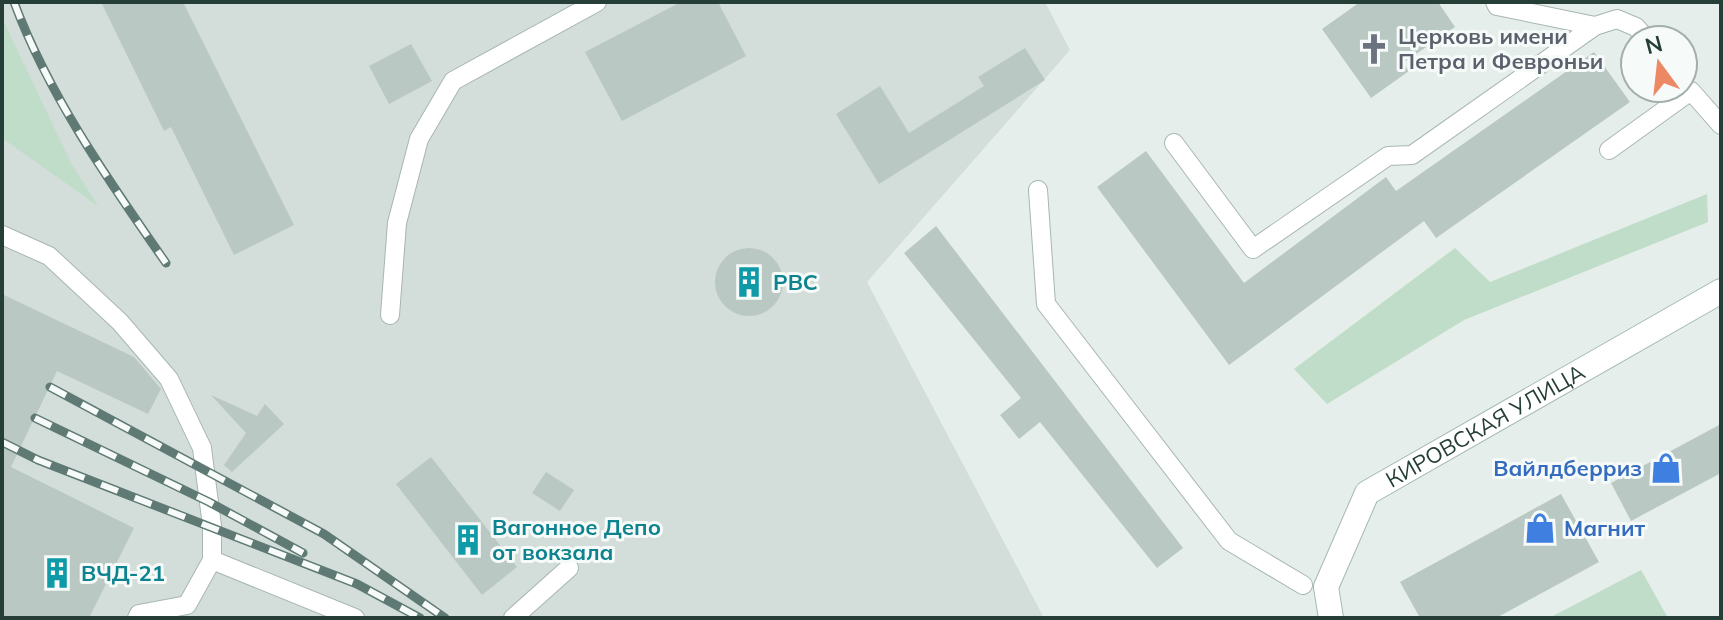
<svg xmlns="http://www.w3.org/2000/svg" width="1723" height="620" font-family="Mulish,sans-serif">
  <rect width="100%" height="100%" fill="#e5eeea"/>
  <path fill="#d3ddd9" d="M2,2H1045L1070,50L867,282L1044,618H2Z"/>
  <path fill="#bfddc8" d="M2,18L72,165L98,206L2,138Z
    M1707,194L1708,222L1464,320L1327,404L1294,369L1455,248L1490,282Z
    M1641,570L1668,618H1549Z"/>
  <path fill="#bac8c3" d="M101,2H183L294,225L234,255L171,127L164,131Z
    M681,2H718L746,56L622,121L585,52Z
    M1360,2H1438L1455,27L1403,63L1409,71L1371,98L1322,29Z
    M411,44L432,81L389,104L369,66Z
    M1025,48L1045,80L879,184L836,114L880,86L909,133L984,86L978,77Z
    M1594,52L1630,102L1436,238L1424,221L1229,365L1097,187L1146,151L1244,283L1386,177L1396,191Z
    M936,226L1183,548L1157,568L1040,422L1019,439L1000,415L1021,398L904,253Z
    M715 282a34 34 0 1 1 68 0a34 34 0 1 1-68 0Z
    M2,294L134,357L161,389L148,414L57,371L11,467L134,528L89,618H2Z
    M211,395L257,416L265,404L284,424L232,472L224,465L246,433Z
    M1721,424V473L1631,521L1611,483Z
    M431,457L517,567L482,595L396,484Z
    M546,472L574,490L560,511L532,493Z
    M1561,494L1599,562L1496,618H1420L1400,582Z"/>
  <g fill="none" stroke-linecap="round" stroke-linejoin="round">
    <defs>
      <path id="service" d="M1495,2L1497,6L1595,26L1617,19L1636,27L1647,40
        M1174,143L1253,249L1388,156L1412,155L1595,26
        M1609,150L1691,91L1721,125
        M1038,190L1046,304L1229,541L1303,585
        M2,235L49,256L120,322L169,379L202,448L212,526V560L187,605L139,614L137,618
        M390,315L397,223L419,139L453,81L597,2
        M212,560L355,618
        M513,618L569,568"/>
      <g id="secondary">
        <path id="s1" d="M1331,618L1326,587L1367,493L1721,291"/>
      </g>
    </defs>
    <use href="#service" stroke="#a8b6b1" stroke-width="20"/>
    <use href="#secondary" stroke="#a4b9b2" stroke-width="26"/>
    <use href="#service" stroke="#fff" stroke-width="18"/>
    <use href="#secondary" stroke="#fff" stroke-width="24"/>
    <defs>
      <path id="rail" d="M14,2C49,96 109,181 166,263
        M50,387L324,534L445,618
        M35,418L209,502L303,553
        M2,442L38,460L357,584L420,618"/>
    </defs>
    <use href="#rail" stroke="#5f7a74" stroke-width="9"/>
    <use href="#rail" stroke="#f6faf8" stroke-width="6" stroke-dasharray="18" stroke-linecap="butt"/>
  </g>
  <defs>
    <symbol id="church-bare" viewBox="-9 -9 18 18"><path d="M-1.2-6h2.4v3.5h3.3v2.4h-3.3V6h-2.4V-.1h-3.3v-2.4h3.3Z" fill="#6b7280" stroke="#f6faf8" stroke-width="2.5" paint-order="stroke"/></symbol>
    <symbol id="building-bare" viewBox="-9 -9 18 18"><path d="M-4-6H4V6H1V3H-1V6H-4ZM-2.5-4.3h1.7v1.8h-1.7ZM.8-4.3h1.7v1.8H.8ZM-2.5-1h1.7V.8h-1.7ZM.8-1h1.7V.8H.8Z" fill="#0f9aa8" stroke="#f6faf8" stroke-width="2.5" paint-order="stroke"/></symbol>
    <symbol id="shop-bare" viewBox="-9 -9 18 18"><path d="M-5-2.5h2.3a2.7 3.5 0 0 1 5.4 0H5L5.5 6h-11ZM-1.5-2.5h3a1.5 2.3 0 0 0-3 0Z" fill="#3f7fe0" stroke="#f6faf8" stroke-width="2.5" paint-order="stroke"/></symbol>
  </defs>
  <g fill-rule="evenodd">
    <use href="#church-bare" x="1352" y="27" width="44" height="44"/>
    <use href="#building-bare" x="727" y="260" width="44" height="44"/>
    <use href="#shop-bare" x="1644" y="446" width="44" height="44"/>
    <use href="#shop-bare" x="1518" y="506" width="44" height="44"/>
    <use href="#building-bare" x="446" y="518" width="44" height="44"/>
    <use href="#building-bare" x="35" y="551" width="44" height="44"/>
  </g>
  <g text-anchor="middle" stroke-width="6" stroke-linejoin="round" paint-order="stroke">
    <g font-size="22" font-weight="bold" fill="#5b616d" stroke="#f6faf8" text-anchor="start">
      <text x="1398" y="44">Церковь имени<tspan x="1398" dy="25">Петра и Февроньи</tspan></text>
    </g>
    <g font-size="22" font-weight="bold" fill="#0d838f" stroke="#f6faf8" text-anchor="start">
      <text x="773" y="290">РВС</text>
      <text x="492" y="535">Вагонное Депо<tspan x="492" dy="25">от вокзала</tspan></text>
      <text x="81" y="581">ВЧД-21</text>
    </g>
    <g font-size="22" fill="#253f38" stroke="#f6faf8">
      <text dy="8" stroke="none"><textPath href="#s1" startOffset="270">КИРОВСКАЯ УЛИЦА</textPath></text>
    </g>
    <g font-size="22" font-weight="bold" fill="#366cbe" stroke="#f6faf8" text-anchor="end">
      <text x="1642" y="476">Вайлдберриз</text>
      <text x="1564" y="536" text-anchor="start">Магнит</text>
    </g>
  </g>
  <rect width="1723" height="620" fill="none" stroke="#253f38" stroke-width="8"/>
  <g transform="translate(1659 64) rotate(345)"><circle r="38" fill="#f6faf8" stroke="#a2afab" stroke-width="2"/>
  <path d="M0-6L14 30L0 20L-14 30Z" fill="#ec8964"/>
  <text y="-12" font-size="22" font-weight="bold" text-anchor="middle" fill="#253f38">N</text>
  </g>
</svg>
